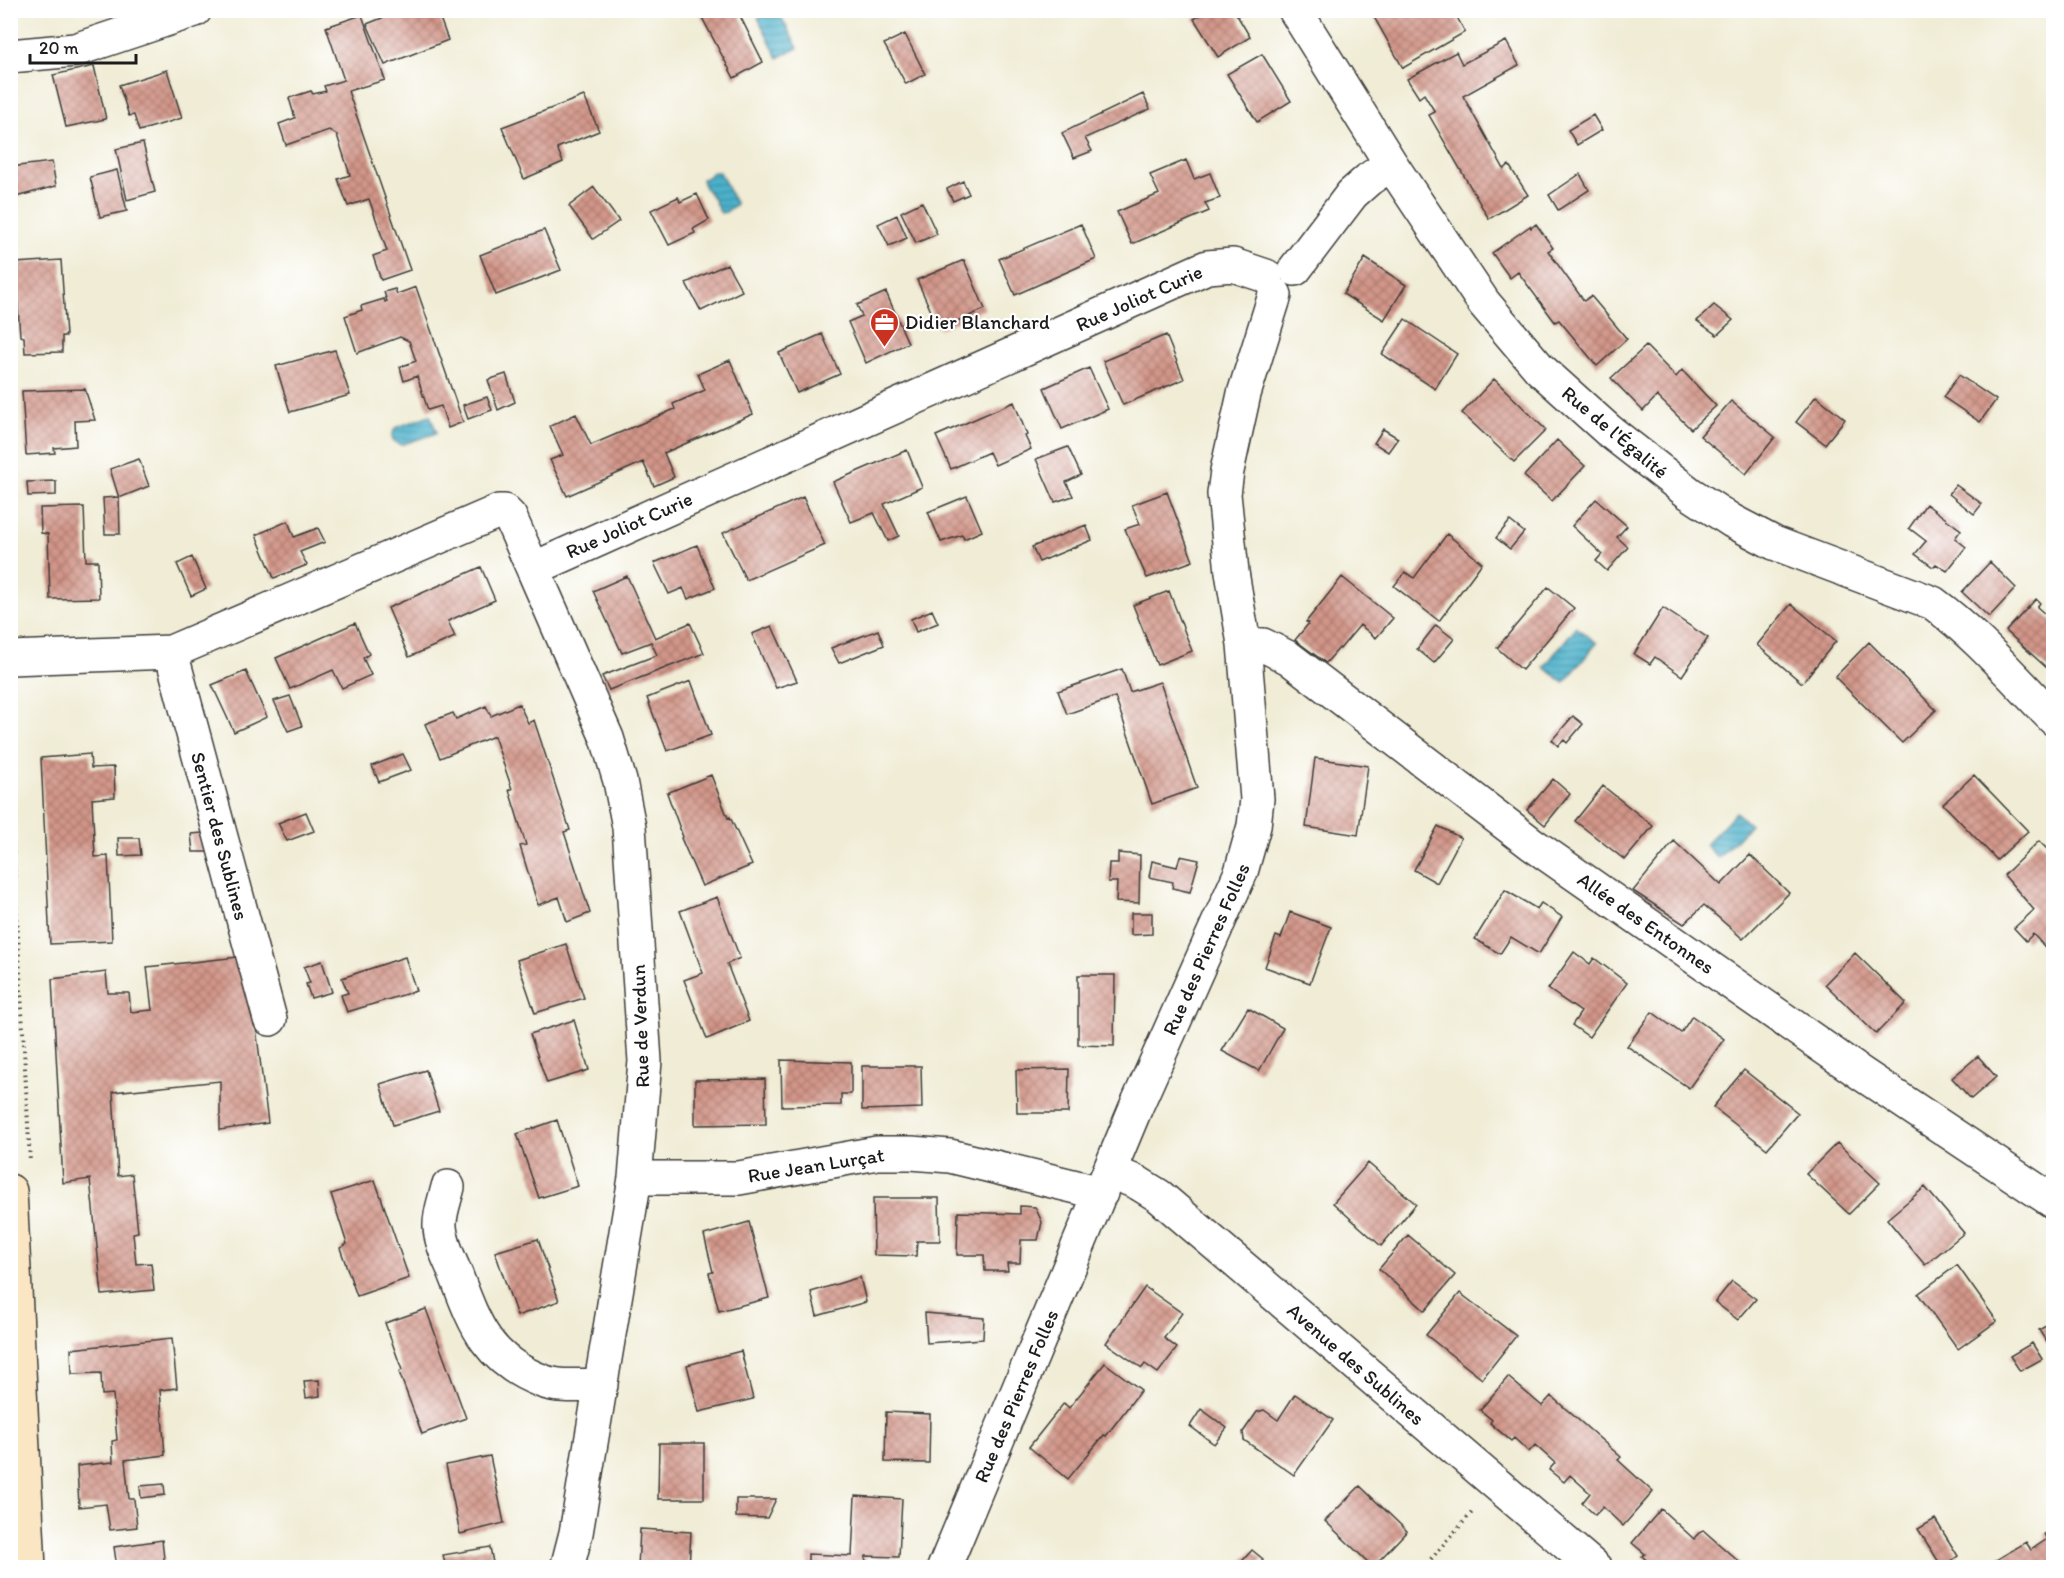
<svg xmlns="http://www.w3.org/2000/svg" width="2064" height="1578" font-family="Itim,sans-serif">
  <defs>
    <pattern id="water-rules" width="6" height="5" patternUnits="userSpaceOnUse" patternTransform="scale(1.5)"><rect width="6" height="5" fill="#4cb1cb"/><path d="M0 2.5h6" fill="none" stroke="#3e8fa4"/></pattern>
    <pattern id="building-cross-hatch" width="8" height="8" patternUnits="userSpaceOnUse" patternTransform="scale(1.5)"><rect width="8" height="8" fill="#d39689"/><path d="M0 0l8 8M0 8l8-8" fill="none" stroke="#aa7a6f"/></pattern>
  </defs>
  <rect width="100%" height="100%" fill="#fff"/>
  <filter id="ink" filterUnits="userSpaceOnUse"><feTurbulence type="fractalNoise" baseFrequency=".0167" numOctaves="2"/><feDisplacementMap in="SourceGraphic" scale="12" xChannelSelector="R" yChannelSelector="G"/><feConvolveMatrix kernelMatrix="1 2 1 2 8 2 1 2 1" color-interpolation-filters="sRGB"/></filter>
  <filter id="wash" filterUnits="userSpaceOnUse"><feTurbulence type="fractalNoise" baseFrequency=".008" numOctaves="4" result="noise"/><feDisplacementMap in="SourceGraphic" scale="24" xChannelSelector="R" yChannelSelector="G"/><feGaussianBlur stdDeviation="1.35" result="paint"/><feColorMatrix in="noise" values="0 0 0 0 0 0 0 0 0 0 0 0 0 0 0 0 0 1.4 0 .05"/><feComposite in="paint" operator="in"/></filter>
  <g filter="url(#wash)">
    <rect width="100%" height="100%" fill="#f0ecd5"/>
    <path fill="url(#water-rules)" stroke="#346674" stroke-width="1.5" d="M771,11H778L798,48L778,58L758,18Z
      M713,172H719C726,181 729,194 736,204L726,212L721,213C716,208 717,205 714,200C710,191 703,190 702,179L706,178Z
      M430,415L437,433L401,445L393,441L392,436L395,428Z
      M1576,627L1597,643L1564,683L1544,667Z
      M1736,812L1750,825L1718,858L1705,845Z"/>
    <g id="blocks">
      <path fill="url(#building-cross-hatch)" d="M402,10H437L448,40L385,65L367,24Z
        M698,10H737L763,62L734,78Z
        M1209,10H1234L1250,37L1218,57L1194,19Z
        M1370,10H1453L1465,32L1403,68Z
        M362,15L385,80L348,91L410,270L381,280L373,256L387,251L369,199L348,206L338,179L350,175L337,135L329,130L286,145L279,124L295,118L289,98L311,91L313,94L326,91L324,86L344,80L326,27Z
        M905,34L925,74L906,84L884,44Z
        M1506,41L1519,65L1463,96L1504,169L1509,165L1528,195L1489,219L1429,115L1435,112L1424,94L1419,98L1407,79L1456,52L1462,64Z
        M1262,54L1291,101L1257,122L1227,74Z
        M94,66L106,119L66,127L53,75Z
        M167,70L182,118L139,131L134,115L129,116L119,85Z
        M1143,94L1150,109L1085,138L1092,151L1074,158L1062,133Z
        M584,96L599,131L557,148L563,162L524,179L502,127Z
        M1593,115L1602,130L1577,145L1568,130Z
        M143,143L155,192L127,200L116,149Z
        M1186,160L1194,179L1210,173L1220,198L1205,203L1209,211L1132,244L1117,212L1159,194L1150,175Z
        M52,162L56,186L12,198L10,167Z
        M117,170L127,211L100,217L90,177Z
        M1580,174L1589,190L1558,210L1549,195Z
        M963,181L969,194L953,201L947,189Z
        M594,187L619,221L593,239L569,206Z
        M697,194L709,220L693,229L695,233L669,245L651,210L678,197L680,202Z
        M922,202L937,234L916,243L901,212Z
        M897,215L907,238L889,246L878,224Z
        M1081,224L1096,259L1015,295L999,259Z
        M1536,224L1553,248L1548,251L1584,301L1591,296L1627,339L1597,366L1559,320L1555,322L1518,272L1510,278L1492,253L1530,226L1531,228Z
        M544,230L561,270L496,295L480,255Z
        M1365,258L1406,285L1384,320L1343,294Z
        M61,260L66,336H62V352L25,353L24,337L20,336L15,263Z
        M964,260L985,309L939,329L917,280Z
        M727,264L742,291L701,311L686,283Z
        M416,287L463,422L448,428L441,406L428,410L417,376L404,381L400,367L416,361L409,341L400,337L357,353L345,316L362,310L361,306L384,299L385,302L387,301L384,292L395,289L397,294Z
        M886,292L908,343L866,363L848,322L862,316L857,305Z
        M1714,305L1733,320L1717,335L1697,321Z
        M1405,319L1457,354L1435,389L1382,354Z
        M822,334L840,374L797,393L779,353Z
        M1166,335L1184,379L1123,405L1103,361Z
        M1646,346L1676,377L1682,370L1716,406L1691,429L1657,396L1643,411L1611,378Z
        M335,350L350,395L290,412L276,366Z
        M730,360L753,414L664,453L674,477L654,486L643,462L567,496L550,460L563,455L550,426L576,414L591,445L675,409L673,404L705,390L698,374Z
        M1089,368L1108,409L1062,429L1044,388Z
        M506,374L515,402L498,410L488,380Z
        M1959,375L1996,400L1980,422L1943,397Z
        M1494,379L1546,430L1514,462L1462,413Z
        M85,389L95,420L75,421L76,446L54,448L55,453L26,455L22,391Z
        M1816,396L1845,419L1825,444L1796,422Z
        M487,397L492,410L468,419L463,405Z
        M1731,401L1775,437L1746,474L1700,436Z
        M1014,402L1027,435L1025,436L1031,449L995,465L989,452L951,469L936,436Z
        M1383,429L1398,438L1388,452L1374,443Z
        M1557,440L1585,466L1552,501L1524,476Z
        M1068,447L1081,475L1066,482L1073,496L1055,502L1036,459Z
        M907,450L922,487L884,504L899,536L888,541L874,513L851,522L833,482Z
        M139,459L149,486L119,498L110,469Z
        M56,481V495L28,496L27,482Z
        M1956,485L1982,504L1974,514L1949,494Z
        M1167,492L1193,561L1147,578L1125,529L1140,524L1132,505Z
        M967,496L982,531L964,539L962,535L941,542L928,512Z
        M119,497L120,534H105L103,498Z
        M803,497L825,545L746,580L723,533Z
        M1596,499L1627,526L1617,537L1628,547L1607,571L1596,561L1602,554L1572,526Z
        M1926,504L1961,530L1955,538L1966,547L1947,571L1936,564L1933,567L1915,554L1926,541L1909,528Z
        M84,507L86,561H98L99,598L50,599L48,534L41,533L40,508Z
        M288,521L294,537L318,528L325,542L300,552L307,565L274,578L256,535Z
        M1510,521L1524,532L1510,549L1496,538Z
        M1086,525L1092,540L1039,562L1032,547Z
        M1447,534L1482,563L1439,621L1394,586L1405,572L1414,578Z
        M697,545L715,588L688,599L683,588L669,594L654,563Z
        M192,557L206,589L191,596L177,564Z
        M1990,562L2016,588L1989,617L1962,592Z
        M481,567L495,600L448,621L455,637L409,657L388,608Z
        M627,576L655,638L690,623L704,653L609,690L602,676L657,655L651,642L622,653L593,591Z
        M1342,577L1393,618L1376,638L1360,625L1340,649L1339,648L1326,663L1295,640L1309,623L1306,622Z
        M1548,587L1574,608L1522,670L1497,648Z
        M1169,591L1192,651L1157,665L1133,605Z
        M2036,599L2040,603L2037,607L2054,622V663L2048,669L2006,631Z
        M1791,604L1836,641L1802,683L1757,645Z
        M1663,608L1708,638L1682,676L1655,657L1650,664L1634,654Z
        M932,610L938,623L916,632L911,619Z
        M355,623L369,654L363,658L371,675L342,688L333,670L290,689L276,658Z
        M1436,625L1454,639L1434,663L1417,649Z
        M772,626L797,681L776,688L752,634Z
        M878,630L884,645L839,663L831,648Z
        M1869,642L1936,710L1902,743L1835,677Z
        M1122,669L1130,692L1160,682L1197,788L1152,804L1115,697L1067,714L1058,691Z
        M246,671L267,717L234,732L212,685Z
        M691,681L711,735L667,751L647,698Z
        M290,696L302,726L288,731L274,701Z
        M519,704L528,723L534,720L570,830L564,832L590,913L567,922L559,897L538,905L520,846L526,845L509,790L512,789L494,736L440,758L425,724L453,713L456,719L486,706L491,716Z
        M1573,716L1583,724L1567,743L1564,740L1558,746L1552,740Z
        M90,754L91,768L114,767L115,797L92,799L95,857L108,856L112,941L50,944L41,758Z
        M403,754L411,770L379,782L372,766Z
        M1315,758L1368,766L1358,835L1306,827Z
        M711,775L728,818L730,817L752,865L702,886L681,838L683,837L667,793Z
        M1974,775L2028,831L1997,860L1943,804Z
        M1553,779L1570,794L1545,825L1527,810Z
        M1603,786L1653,826L1625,860L1575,821Z
        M306,812L314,831L287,841L278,823Z
        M1438,826L1461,838L1437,883L1414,870Z
        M215,832L220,852H193L191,834Z
        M118,838H139L141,855L119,856Z
        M1674,841L1721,885L1750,855L1789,893L1743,939L1704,905L1684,924L1633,891Z
        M2039,841L2054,856V957L2033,934L2026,941L2014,928L2034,910L2004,875Z
        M1118,853L1140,855L1139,903L1116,902L1117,882H1108L1109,863H1118Z
        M1180,856L1199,860L1190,892L1172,888L1173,882L1149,877L1152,861L1177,867Z
        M1505,890L1537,909L1541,903L1562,917L1539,954L1511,937L1500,954L1475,939Z
        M717,897L740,958L727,964L749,1021L707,1039L684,980L703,973L680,911Z
        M1290,912L1331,927L1310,983L1265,967L1276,936L1281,938Z
        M1131,913H1152V934L1131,935Z
        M566,944L584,998L535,1013L517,960Z
        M1574,952L1590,964L1594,958L1627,983L1589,1037L1572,1025L1581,1012L1548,989Z
        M1855,953L1906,1003L1876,1034L1825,984Z
        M247,956L268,1123L220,1130V1081L113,1092L118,1176L132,1174L138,1232L133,1233L136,1264L151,1263L154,1290L102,1295L90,1179L63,1183L52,979L106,972L108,993H129L131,1012L152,1010L147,967Z
        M405,957L416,991L347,1012L341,995L348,993L342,978Z
        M322,961L332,992L311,998L306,984L310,983L304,967Z
        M1078,975H1115L1114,1046L1078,1045Z
        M1248,1008L1283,1028L1259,1071L1222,1051Z
        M1652,1012L1681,1033L1692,1016L1724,1039L1689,1088L1627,1046Z
        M574,1020L589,1070L547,1083L530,1034Z
        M1978,1056L1996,1077L1971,1099L1952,1078Z
        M781,1060L851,1062V1094H841V1105L782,1106Z
        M862,1066H921L922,1108L862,1110Z
        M1069,1069L1068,1113H1017L1016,1070Z
        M426,1070L439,1111L393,1125L380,1084Z
        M1744,1070L1798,1113L1767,1149L1713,1107Z
        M765,1079L766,1124L695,1125V1080Z
        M557,1120L578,1186L539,1198L517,1134Z
        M1837,1143L1880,1183L1849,1214L1806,1174Z
        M1368,1163L1416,1204L1381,1246L1333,1203Z
        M375,1180L409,1278L357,1296L340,1248L347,1244L331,1194Z
        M1925,1187L1964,1233L1925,1265L1887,1219Z
        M873,1198H939L940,1241H917L916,1256L874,1255Z
        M1020,1206L1035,1207L1042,1222L1038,1240H1021L1020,1263H1007L1008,1271H985L984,1255H957L958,1212L1020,1214Z
        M749,1222L769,1298L719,1311L709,1273L713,1272L704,1235Z
        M1408,1235L1455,1275L1425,1311L1379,1269Z
        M538,1239L559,1301L517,1316L495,1252Z
        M1957,1265L1997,1321L1958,1349L1918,1294Z
        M860,1277L866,1302L817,1316L811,1292Z
        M1732,1281L1756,1299L1738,1320L1715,1302Z
        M1145,1287L1182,1313L1164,1338L1177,1348L1158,1373L1145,1364L1142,1368L1106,1343Z
        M1460,1293L1516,1336L1482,1379L1426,1335Z
        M426,1309L466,1418L422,1434L399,1372L402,1370L385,1323Z
        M925,1313L984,1318L983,1339L927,1343Z
        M2054,1321V1354L2039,1330Z
        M172,1338L177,1388L160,1390L165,1455L125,1460L129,1499H134L137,1527L110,1530L106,1504L79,1507L77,1466L113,1462L112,1441L117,1440L113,1394L102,1395L101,1373L72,1374L71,1349Z
        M2032,1343L2042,1359L2020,1371L2010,1356Z
        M741,1351L753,1399L699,1412L687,1365Z
        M1105,1363L1141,1390L1106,1436L1104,1435L1068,1479L1029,1447L1064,1403L1069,1408Z
        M1508,1377L1542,1406L1551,1396L1621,1457L1618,1460L1653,1492L1623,1526L1603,1507L1595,1515L1582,1503L1590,1493L1570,1475L1564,1482L1549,1470L1555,1463L1535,1445L1529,1452L1514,1438L1511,1441L1490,1423L1492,1420L1480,1410Z
        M319,1380L320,1396L306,1398L304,1381Z
        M1295,1394L1333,1420L1294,1475L1244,1440L1243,1432L1257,1412L1264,1410L1278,1420Z
        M1201,1409L1227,1428L1214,1444L1190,1426Z
        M886,1412L930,1414L929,1463L885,1462Z
        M659,1443H704V1499H658Z
        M490,1456L504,1523L460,1534L446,1465Z
        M164,1484L165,1495L141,1498L140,1486Z
        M1360,1486L1407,1531L1373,1567L1325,1521Z
        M855,1496L902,1499L899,1557L866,1556L865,1568H808V1554L852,1556Z
        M736,1499H776L767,1518L736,1517Z
        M1661,1509L1694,1539L1703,1530L1746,1568H1655L1642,1556L1645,1554L1632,1543Z
        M1935,1519L1958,1556L1942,1567L1918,1529Z
        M640,1529L691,1532L689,1568H638Z
        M2054,1529V1568H1983L2026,1542L2031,1550L2047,1539L2044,1534Z
        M162,1540L165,1568H117L114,1547Z
        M490,1547L494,1568H446L443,1555Z
        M1252,1550L1263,1559L1255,1568H1236Z"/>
    </g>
  </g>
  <g filter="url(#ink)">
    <use href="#blocks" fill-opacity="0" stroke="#3c3b38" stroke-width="1.5"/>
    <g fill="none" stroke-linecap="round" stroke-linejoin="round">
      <defs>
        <path id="street" d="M1295,10L1391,164L1484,303L1540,369L1608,430L1689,493L1732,521L1774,543L1933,603C1978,636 2015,680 2054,719
          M10,56L75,50L195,10
          M1295,269L1352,194L1369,179L1391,164
          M533,569L607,738L620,781L629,827L645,1061L635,1178L576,1533L567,1568
          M1244,644L1263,645L1289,658L1532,844L1862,1074L2054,1202
          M171,652L270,1019
          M10,658L171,652L499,511H504L510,517L533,569L1207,267L1233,265L1266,276
          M1110,1171L1138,1183L1159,1196L1595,1568
          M635,1178H739L877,1153H911L950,1156L1101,1193
          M448,1187C445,1200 439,1214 440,1227C441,1244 450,1260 456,1275C475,1325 487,1360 542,1381C559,1388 582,1385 601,1385
          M944,1568L1136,1107L1241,872L1254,826L1257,799L1244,644L1232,572L1224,494L1227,471L1244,394L1275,295"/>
        <path id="secondary" d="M10,1191L29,1568"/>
      </defs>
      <use href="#street" stroke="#3c3b38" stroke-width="36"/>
      <use href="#secondary" stroke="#3c3b38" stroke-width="36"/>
      <path stroke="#3c3b38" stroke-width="4" stroke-dasharray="1.5 4.5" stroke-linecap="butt" d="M10,786L30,1162
        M1423,1568L1474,1510"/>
      <use href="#street" stroke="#fff" stroke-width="33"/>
      <use href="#secondary" stroke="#fbe6c4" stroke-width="33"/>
    </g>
  </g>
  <defs>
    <symbol id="office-pin" viewBox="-11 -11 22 30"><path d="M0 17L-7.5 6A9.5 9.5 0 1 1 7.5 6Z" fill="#c8321e" stroke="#fff"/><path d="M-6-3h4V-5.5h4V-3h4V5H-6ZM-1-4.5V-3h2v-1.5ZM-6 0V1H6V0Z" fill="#fff"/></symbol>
  </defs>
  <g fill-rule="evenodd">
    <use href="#office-pin" x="868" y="306" width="33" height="45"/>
  </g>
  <g text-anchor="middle" stroke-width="4.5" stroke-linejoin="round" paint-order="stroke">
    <g font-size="20" fill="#1c1c1c" stroke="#fff">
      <text transform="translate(1139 298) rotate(-24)" y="7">Rue Joliot Curie</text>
      <text transform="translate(1615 432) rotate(40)" y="7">Rue de l'Égalité</text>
      <text transform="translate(629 525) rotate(-24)" y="7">Rue Joliot Curie</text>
      <text transform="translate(220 836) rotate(75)" y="7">Sentier des Sublines</text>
      <text transform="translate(1646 923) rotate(35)" y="7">Allée des Entonnes</text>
      <text transform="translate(1206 949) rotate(-66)" y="7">Rue des Pierres Folles</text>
      <text transform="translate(640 1026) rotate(-92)" y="7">Rue de Verdun</text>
      <text transform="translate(816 1165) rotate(-9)" y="7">Rue Jean Lurçat</text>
      <text transform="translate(1356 1364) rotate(41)" y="7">Avenue des Sublines</text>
      <text transform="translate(1016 1396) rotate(-67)" y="7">Rue des Pierres Folles</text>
    </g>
    <g font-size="20" fill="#1c1c1c" stroke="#fff" text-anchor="start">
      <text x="905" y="329">Didier Blanchard</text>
    </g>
  </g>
  <rect width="2064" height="1578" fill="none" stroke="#fff" stroke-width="36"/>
  <path d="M30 54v9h106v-9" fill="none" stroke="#1c1c1c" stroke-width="3"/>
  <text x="39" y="54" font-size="18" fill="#1c1c1c" stroke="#ffffff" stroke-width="4.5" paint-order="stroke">20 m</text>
</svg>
